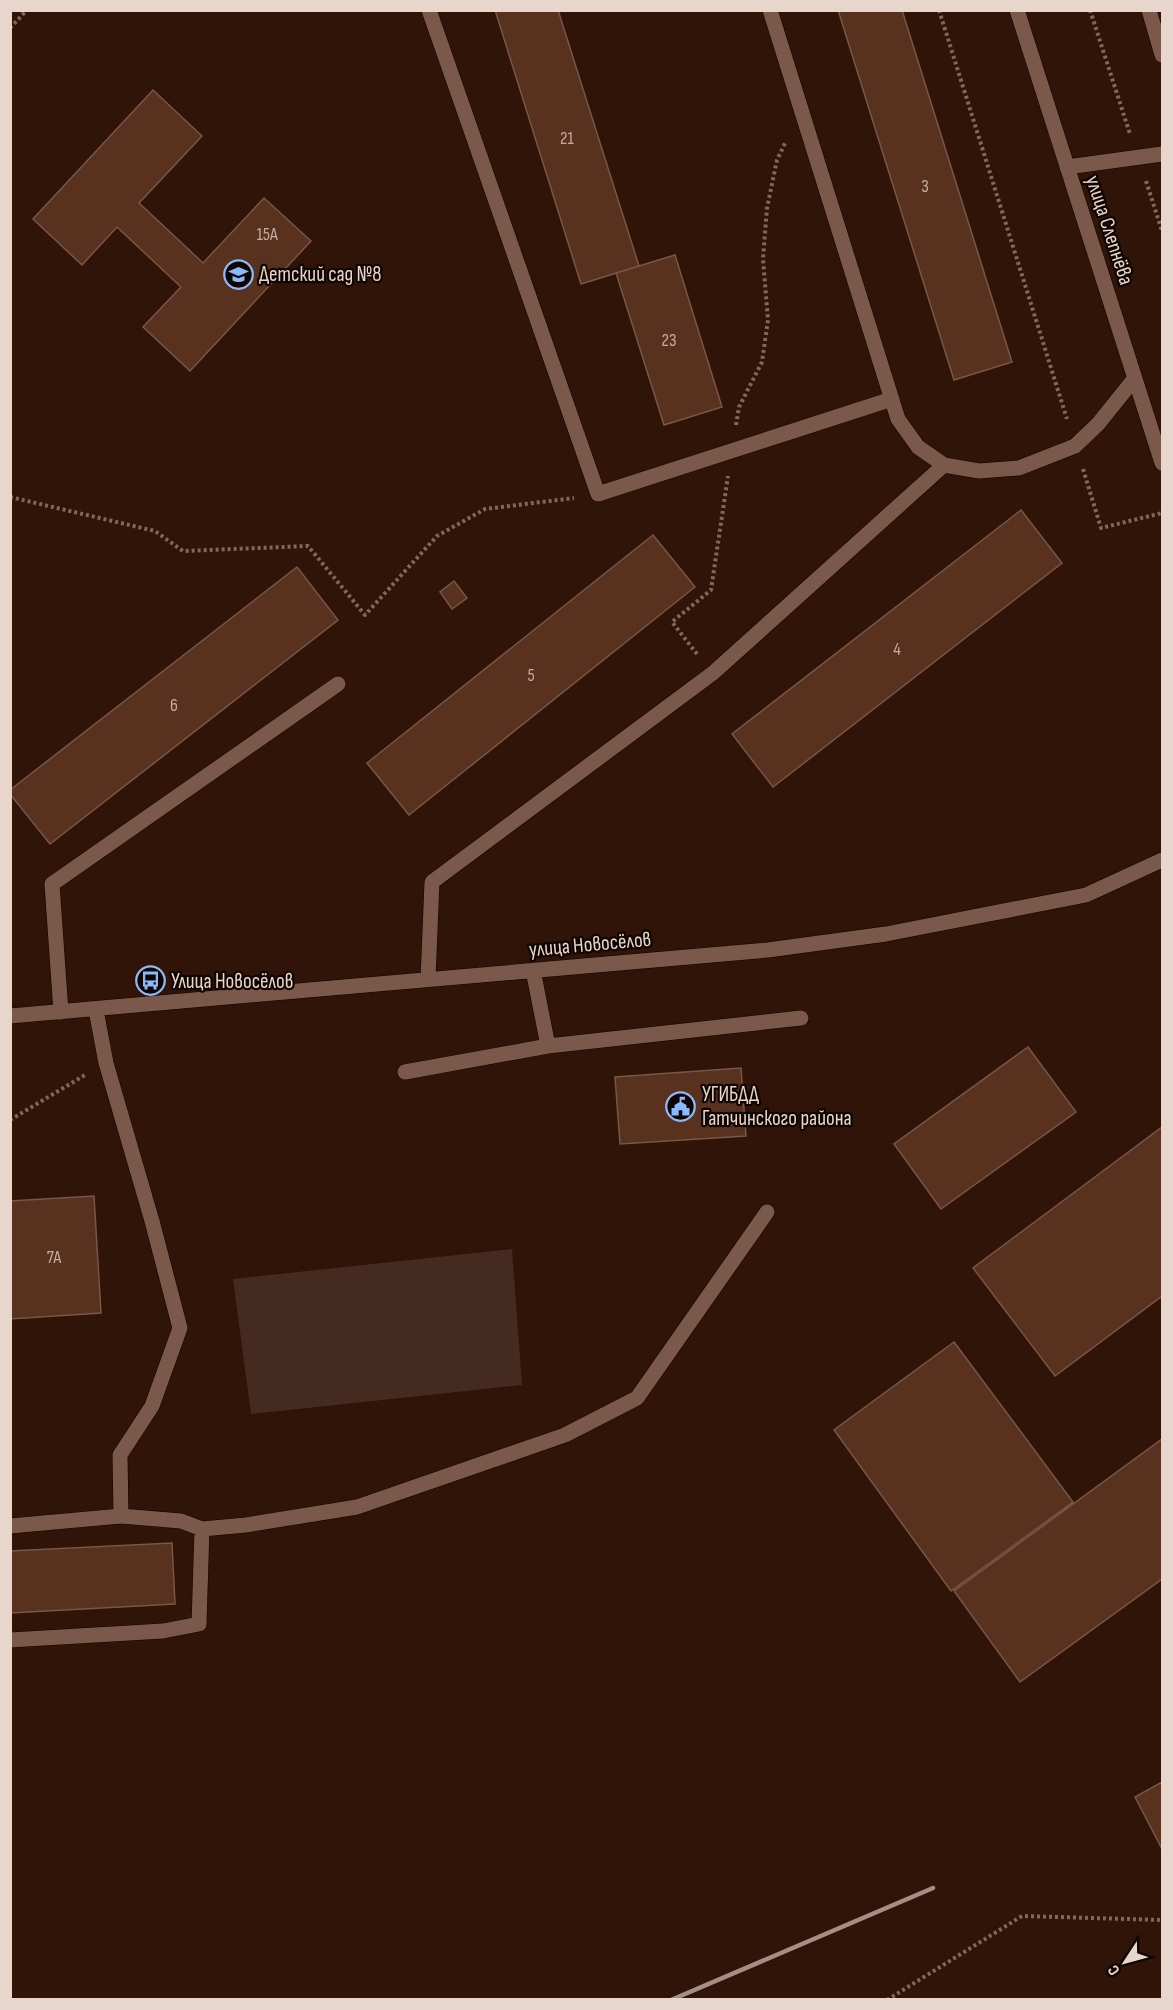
<svg xmlns="http://www.w3.org/2000/svg" width="1173" height="2010" font-family="'Sofia Sans Condensed',sans-serif">
  <rect width="100%" height="100%" fill="#2f1407"/>
  <path fill="#452b1f" d="M512,1249L522,1385L251,1414L233,1279Z"/>
  <path fill="#58311f" stroke="#775748" stroke-width="1.5" d="M495,10H558L639,266L581,284Z
    M838,10H902L1012,362L954,380Z
    M153,90L202,136L139,203L203,263L264,198L311,241L190,371L143,327L181,287L117,227L82,265L33,219Z
    M675,255L722,407L664,425L616,273Z
    M1021,510L1062,563L773,787L732,734Z
    M653,535L695,587L409,815L367,763Z
    M297,567L338,620L50,844L10,794V790Z
    M454,581L467,598L452,609L440,592Z
    M1028,1047L1076,1112L941,1209L894,1144Z
    M741,1068L746,1136L620,1144L615,1077Z
    M1162,1127V1296L1055,1376L973,1268Z
    M94,1196L101,1313L10,1319V1201Z
    M954,1342L1073,1502L951,1591L834,1430Z
    M1162,1439V1579L1020,1682L954,1591Z
    M172,1543L175,1604L10,1613V1551Z
    M1162,1782V1849L1135,1797Z"/>
  <g fill="none" stroke-linecap="round" stroke-linejoin="round">
    <defs>
      <path id="minor" d="M429,10L598,494L892,399
        M770,10L898,419L918,447L944,465L979,471L1019,468L1075,446L1098,424L1135,378
        M1017,10L1162,463
        M1149,10L1162,55
        M1067,167L1162,154
        M533,970L548,1046L801,1018
        M428,979L432,882L713,673L944,465
        M61,1012L52,884L338,684
        M10,1016L768,950L886,934L1086,895L1162,860
        M405,1072L548,1046
        M121,1516L181,1521L202,1529L246,1525L357,1507L565,1435L637,1398L767,1212
        M10,1526L121,1516L120,1455L152,1406L180,1328L152,1221L106,1063L96,1010
        M10,1640L163,1631L199,1624L202,1529"/>
    </defs>
    <use href="#minor" stroke="#150100" stroke-width="16"/>
    <path stroke="#80685d" stroke-width="4" stroke-dasharray="3 3" stroke-linecap="butt" d="M939,10L1067,419
      M1090,10L1130,134
      M10,28L27,10
      M1146,181L1162,231
      M736,425L739,407L762,362L768,320L763,259L767,208L777,160L786,141
      M1083,469L1101,528L1162,513
      M10,497L155,531L183,551L308,546L365,615L437,536L485,509L574,498
      M697,654L672,622L711,590L728,476
      M10,1120L85,1075
      M887,2000L1022,1916L1162,1920"/>
    <use href="#minor" stroke="#7a594a" stroke-width="15"/>
    <path stroke="#a58f85" stroke-width="4.5" d="M671,2000L933,1888"/>
  </g>
  <defs>
    <symbol id="school-ring" viewBox="-11 -11 22 22"><circle r="9.5" fill="#0f0502" stroke="#8abafc" stroke-width="1.5"/><path d="M0-5L7-2L0 1L-7-2ZM-4 1L0 2.5L4 1V4Q0 6-4 4Z" fill="#8abafc"/></symbol>
    <symbol id="bus-ring" viewBox="-11 -11 22 22"><circle r="9.5" fill="#0f0502" stroke="#8abafc" stroke-width="1.5"/><path d="M-5-6H5V4H4V6H2V4H-2V6H-4V4H-5ZM-3.5-4V0h7V-4ZM-3.5 1.2v1.5H-2V1.2ZM2 1.2v1.5H3.5V1.2Z" fill="#8abafc"/></symbol>
    <symbol id="civic-ring" viewBox="-11 -11 22 22"><circle r="9.5" fill="#0f0502" stroke="#8abafc" stroke-width="1.5"/><path d="M-.6-6.5H3V-4.5H.6V-3L4-1V1h2V6H-6V1h2V-1L-.6-3ZM-1.2 2.5V6h2.4V2.5Z" fill="#8abafc"/></symbol>
  </defs>
  <g fill-rule="evenodd">
    <use href="#school-ring" x="222" y="258" width="33" height="33"/>
    <use href="#bus-ring" x="134" y="964" width="33" height="33"/>
    <use href="#civic-ring" x="664" y="1090" width="33" height="33"/>
  </g>
  <g text-anchor="middle" stroke-width="4.5" stroke-linejoin="round" paint-order="stroke">
    <g font-size="18" fill="#c4aca1">
      <text x="567" y="144">21</text>
      <text x="925" y="192">3</text>
      <text x="267" y="240">15А</text>
      <text x="669" y="346">23</text>
      <text x="897" y="655">4</text>
      <text x="531" y="681">5</text>
      <text x="174" y="711">6</text>
      <text x="54" y="1263">7А</text>
    </g>
    <g font-size="21" fill="#e8d5cc" stroke="#0f0502">
      <text transform="translate(1110 230) rotate(72)" y="7">улица Слепнёва</text>
      <text transform="translate(590 944) rotate(-5)" y="7">улица Новосёлов</text>
    </g>
    <g font-size="21" fill="#e8d5cc" stroke="#0f0502" text-anchor="start">
      <text x="259" y="281">Детский сад №8</text>
      <text x="171" y="988">Улица Новосёлов</text>
      <text x="702" y="1101">УГИБДД<tspan x="702" dy="24">Гатчинского района</tspan></text>
    </g>
  </g>
  <rect width="1173" height="2010" fill="none" stroke="#e8d5cc" stroke-width="24"/>
  <g transform="translate(1125 1962) rotate(234)" stroke="#0f0502" stroke-width="4.5" paint-order="stroke">
  <path d="M0-4.5L10 22L0 15L-10 22Z" fill="#e8d5cc"/>
  <text y="-9" font-size="16" font-weight="bold" text-anchor="middle" fill="#e8d5cc">С</text>
  </g>
</svg>
